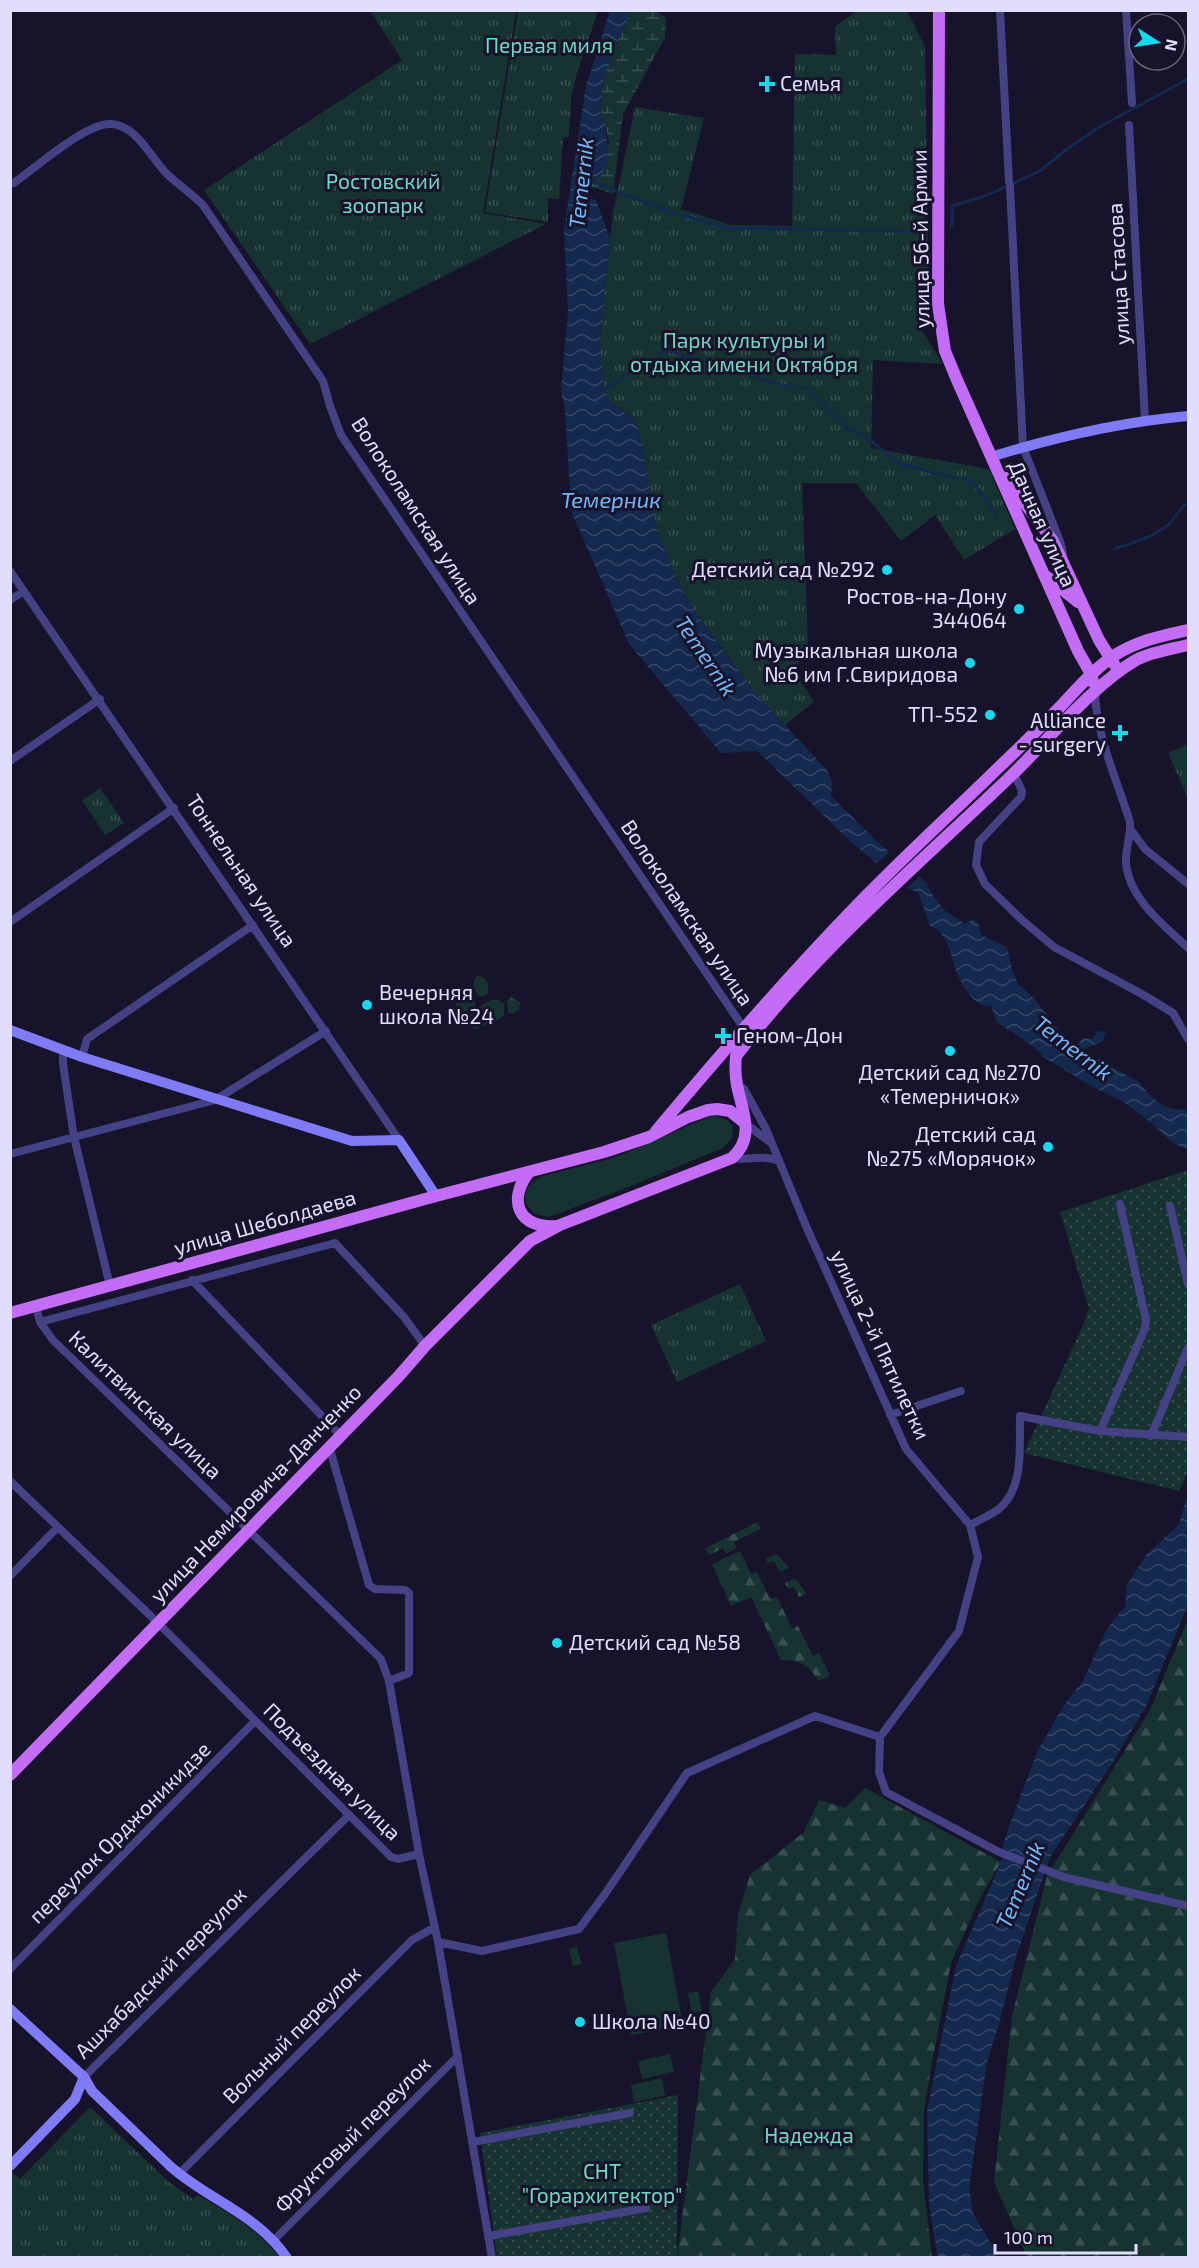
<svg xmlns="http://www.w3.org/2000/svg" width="1199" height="2268" font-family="'Exo 2',sans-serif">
  <defs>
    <pattern id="forest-firs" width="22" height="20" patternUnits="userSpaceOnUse" patternTransform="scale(1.5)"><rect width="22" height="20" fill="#163332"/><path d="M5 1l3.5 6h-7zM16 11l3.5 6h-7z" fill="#385051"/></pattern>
    <pattern id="wetland-marsh" width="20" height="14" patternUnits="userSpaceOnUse" patternTransform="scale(1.5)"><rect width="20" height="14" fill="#163332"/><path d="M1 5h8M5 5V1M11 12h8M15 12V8" fill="none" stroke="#385051"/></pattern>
    <pattern id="park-tufts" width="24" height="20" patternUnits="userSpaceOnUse" patternTransform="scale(1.5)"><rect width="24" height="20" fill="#163332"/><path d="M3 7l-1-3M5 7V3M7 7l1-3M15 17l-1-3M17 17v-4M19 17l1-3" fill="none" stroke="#385051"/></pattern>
    <pattern id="garden-dots" width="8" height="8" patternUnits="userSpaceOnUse" patternTransform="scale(1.5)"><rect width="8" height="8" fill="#163332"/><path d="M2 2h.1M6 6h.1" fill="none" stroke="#385051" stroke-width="1.8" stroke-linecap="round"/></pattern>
    <pattern id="water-waves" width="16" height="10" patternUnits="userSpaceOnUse" patternTransform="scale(1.5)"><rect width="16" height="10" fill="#13294d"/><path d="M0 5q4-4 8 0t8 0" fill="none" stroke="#354868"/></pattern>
  </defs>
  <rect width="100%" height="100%" fill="#17132a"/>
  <path fill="#163332" d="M497,999L504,1004V1015C497,1023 486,1024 477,1029L472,1028C470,1013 483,1001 497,999Z
    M716,1116L727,1120L733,1127L732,1138L723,1148L626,1188L549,1217L535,1214L526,1204L525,1196L528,1186L540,1177L616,1157L709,1117Z
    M666,1933L683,2026L631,2035L614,1943Z
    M670,2054L674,2072L642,2079L638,2061Z
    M662,2078L665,2096L634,2102L631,2085Z"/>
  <path fill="url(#forest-firs)" d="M758,1522L761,1529L734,1542L736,1548L726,1554L723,1548L709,1555L705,1548Z
    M740,1551L751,1574L757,1572L770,1599L777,1597L792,1628L798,1626L813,1656L819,1653L830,1676L819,1681C807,1664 802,1661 781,1660L751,1597L731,1606L712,1564Z
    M777,1554L789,1568L780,1572L774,1561L768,1563L766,1559Z
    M795,1578L806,1593L799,1597L794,1587L788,1589L785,1583Z
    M1188,1619V2257H1027L994,2182L1012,2016L1047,1876L1150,1710Z
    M865,1788L1001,1862L979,1900L951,1963L930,2074L924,2110L923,2181L932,2257L677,2258L711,1992L735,1959L738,1914L750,1875L804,1832L819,1800L845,1808Z"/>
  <path fill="url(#wetland-marsh)" d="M630,11H656L666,18L665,38L623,114L613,194L586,185L592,182L609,143L605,123L600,114L603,80Z"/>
  <path fill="url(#park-tufts)" d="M370,11H516L483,213L546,224L310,344L204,190L402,60Z
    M518,11H598L577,73L571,100L569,137L563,138L559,199L548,198V222L485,212Z
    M857,11H907L925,47L929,319L919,326L943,364L873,360L871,448L989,469L1015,529L964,560L935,515L901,541L856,483H802L808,642L796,669L802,683L814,702L785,725L756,694L731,660L701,620L678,583L657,530L641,437L633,417L609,401L604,390L600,341L610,238L613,213L635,107L704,118L681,209L731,225L792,226L795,54L836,55L835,26Z
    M1188,744V799L1168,753Z
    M100,788L124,823L105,835L82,800Z
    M478,976C487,976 489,985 488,993L485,996H478L473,987L475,978Z
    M467,995L474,998C478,1007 472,1018 464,1022C456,1015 452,1010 458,999Z
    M511,997L521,1003L519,1009L512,1014L508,1012L507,1001Z
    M740,1284L766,1341L677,1382L651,1325Z
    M577,1947L581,1964L573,1966L569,1949Z
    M698,1991L702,2011L692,2013L688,1993Z
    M90,2107L169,2182L193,2199L198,2195C229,2213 257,2229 279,2257H11L10,2176L13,2173L20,2179Z"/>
  <path fill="url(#garden-dots)" d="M1188,1170V1473L1179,1491L1024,1453L1084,1323L1089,1308L1060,1212Z
    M678,2095L677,2257H497L480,2133Z"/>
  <path fill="url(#water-waves)" d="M610,11H630L603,80L600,114L605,123L609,159L600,177L586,185L583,191L584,196L596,200L610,238L600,341L604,389L609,401L633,418L641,437L657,530L678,583L701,620L756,694L827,770L832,782L831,796L881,845L927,883L932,894L945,911L964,923L973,920L978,922L981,935L1007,947L1012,969L1018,984L1034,998L1049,1018L1053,1019V1024L1077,1046L1083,1038L1093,1039L1097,1031L1106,1032L1102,1042L1086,1048L1084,1051L1140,1083C1149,1097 1170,1115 1188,1108V1158V1150L1173,1143L1149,1121L1122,1101L1093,1087L1045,1058L1034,1047L997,1022L991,1006C976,1009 962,986 957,973C950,956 950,934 930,926L918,892L910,890L852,843L757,751L721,753L629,644L571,511L565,409L561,392L568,312L564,229L586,86Z
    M1188,1498V1605L1146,1706L1113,1762L1050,1857L1016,1957L999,2024L987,2062L969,2188L973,2213L999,2257L938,2258L929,2205L927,2111L956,1966L1002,1860L1003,1845L1011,1821L1038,1750L1064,1705L1083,1681L1106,1630L1125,1606L1127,1585L1146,1555L1179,1524L1186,1500Z"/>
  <path fill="#17132a" d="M892,850L921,875L905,890L874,866Z"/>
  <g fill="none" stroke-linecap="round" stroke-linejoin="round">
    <path stroke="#13294d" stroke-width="3" d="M591,181L673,213
      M677,214L729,228L796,229
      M952,226V206L988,195L1040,171L1067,149L1101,126L1188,79
      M800,229L927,232
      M799,387H805L848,429L861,433L900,464L959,479
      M602,390C618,385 630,366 646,365L651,368L657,364L662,352L670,351L793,388
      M963,478C979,483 990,505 998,518
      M1114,549C1133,543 1153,537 1168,525C1176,518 1179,508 1188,503"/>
    <path stroke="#444185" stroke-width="8" d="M1000,10L1009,182
      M1126,10L1132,103
      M1129,125L1145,420
      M14,183C35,168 87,122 111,124C137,125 151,159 168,175C179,185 192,194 203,205L323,381L330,406L341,435L745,1030
      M1010,186L1023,447L1061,544L1063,554
      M10,571L399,1140
      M10,600L24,591
      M1095,692C1096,735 1117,780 1130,822C1131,836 1125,849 1126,864C1130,900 1164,925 1188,948
      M10,761L100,699
      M1014,773L1022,791L1021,797L979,842L976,865L985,884L1022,920L1054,947L1142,994L1173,1013L1188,1039
      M1131,830L1145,849L1188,884
      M10,922L174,808
      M63,1050V1064L74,1137L110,1286
      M82,1057L87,1039L253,925
      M746,1124L770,1142
      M10,1154L215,1100L326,1031
      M732,1158C750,1161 761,1154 779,1161
      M1170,1206L1188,1284
      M192,1280L340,1435
      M36,1306L40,1322L53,1340L381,1659L389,1681L419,1854
      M40,1322L335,1243L404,1317L425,1346
      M890,1415L961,1391
      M1100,1431L1145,1328L1146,1320L1120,1204
      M1151,1436L1188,1348
      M329,1446L369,1585L375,1589L405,1590L409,1593V1673L389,1681
      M10,1481L157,1622L391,1857L398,1859L419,1854L438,1942L492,2258
      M970,1525C979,1520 991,1515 999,1509C1025,1487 1019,1446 1020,1416L1100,1431L1188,1437
      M10,1576L58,1527
      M880,1737L879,1772L886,1792L999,1852L1064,1877L1188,1906
      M438,1942L482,1951L579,1929L605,1894L687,1773L815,1716L880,1737L959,1631L978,1557L970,1525L906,1449L806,1226L766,1129L744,1089L738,1085
      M10,1969L255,1721
      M84,2077L349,1815
      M473,2142L630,2113
      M179,2174L412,1940L435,1927
      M489,2236L646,2208
      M274,2240L458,2056"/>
    <path stroke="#7f7bf6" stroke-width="10" d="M991,457C1055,437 1122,422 1188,416
      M10,1030L82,1057L352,1141L399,1140L436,1196
      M10,2009L84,2077L92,2091L170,2166C208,2200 256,2213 287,2258
      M10,2166L75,2099L84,2077"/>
    <path stroke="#c36cf5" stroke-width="12" d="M939,10L938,304L945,351L957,380L1078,651L1091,674L1093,682
      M1006,478L1053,541L1099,640L1114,664
      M1047,577L1078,602
      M656,1131C724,1050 793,970 868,894C909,852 953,812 995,771C1017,750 1039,729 1060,707C1076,690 1092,671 1112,657C1136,641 1161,636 1188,630
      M529,1172C507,1200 518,1229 557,1226
      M10,1313L436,1196L604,1152L649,1137L688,1117L708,1110L717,1109L730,1111L745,1123
      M10,1775L398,1377L425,1346L530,1241L560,1225L732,1158C756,1137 742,1111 737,1085C735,1075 735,1066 736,1056C817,950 918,865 1013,774C1049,739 1093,685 1136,660C1151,652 1172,649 1188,645"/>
  </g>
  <g fill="#16d8f0" stroke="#17132a" stroke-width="2">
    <path d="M764 75h6v6h6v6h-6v6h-6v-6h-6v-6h6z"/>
    <circle cx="887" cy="570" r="6"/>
    <circle cx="1019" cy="609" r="6"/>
    <circle cx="970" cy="663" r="6"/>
    <circle cx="990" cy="715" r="6"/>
    <path d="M1117 724h6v6h6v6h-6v6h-6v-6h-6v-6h6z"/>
    <circle cx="367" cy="1005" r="6"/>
    <path d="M720 1027h6v6h6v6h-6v6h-6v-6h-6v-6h6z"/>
    <circle cx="950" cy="1051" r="6"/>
    <circle cx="1048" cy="1147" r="6"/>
    <circle cx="557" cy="1643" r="6"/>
    <circle cx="580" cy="2022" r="6"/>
  </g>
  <g text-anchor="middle" stroke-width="6" stroke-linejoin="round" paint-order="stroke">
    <g font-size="21" fill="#6ddabf" stroke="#17132a">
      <text x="549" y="53">Первая миля</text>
      <text x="383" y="189">Ростовский<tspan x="383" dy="24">зоопарк</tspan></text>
      <text x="744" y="348">Парк культуры и<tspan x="744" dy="24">отдыха имени Октября</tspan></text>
      <text x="809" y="2143">Надежда</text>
      <text x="602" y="2179">СНТ<tspan x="602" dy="24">"Горархитектор"</tspan></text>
    </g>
    <g font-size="21" fill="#e1ddfd" stroke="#17132a" text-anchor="end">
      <text x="780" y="91" text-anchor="start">Семья</text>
      <text x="875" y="577">Детский сад №292</text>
      <text x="1007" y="604">Ростов-на-Дону<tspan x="1007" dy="24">344064</tspan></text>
      <text x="958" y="658">Музыкальная школа<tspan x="958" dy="24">№6 им Г.Свиридова</tspan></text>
      <text x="978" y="722">ТП-552</text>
      <text x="1106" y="728">Alliance<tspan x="1106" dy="24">- surgery</tspan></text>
      <text x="379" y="1000" text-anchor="start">Вечерняя<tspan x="379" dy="24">школа №24</tspan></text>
      <text x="736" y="1043" text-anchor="start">Геном-Дон</text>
      <text x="950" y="1080" text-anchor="middle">Детский сад №270<tspan x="950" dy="24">«Темерничок»</tspan></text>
      <text x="1036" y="1142">Детский сад<tspan x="1036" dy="24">№275 «Морячок»</tspan></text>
      <text x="569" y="1650" text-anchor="start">Детский сад №58</text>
      <text x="592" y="2029" text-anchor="start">Школа №40</text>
    </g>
    <g font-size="21" fill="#e1ddfd" stroke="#17132a">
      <text transform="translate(921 239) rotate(-91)" y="7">улица 56-й Армии</text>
      <text transform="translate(1119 274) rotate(-93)" y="7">улица Стасова</text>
      <text transform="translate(416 511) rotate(57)" y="7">Волоколамская улица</text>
      <text transform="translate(1042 524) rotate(66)" y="7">Дачная улица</text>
      <text transform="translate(241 871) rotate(56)" y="7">Тоннельная улица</text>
      <text transform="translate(687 913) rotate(56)" y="7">Волоколамская улица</text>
      <text transform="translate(265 1223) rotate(-16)" y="7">улица Шеболдаева</text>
      <text transform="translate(880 1345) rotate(65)" y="7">улица 2-й Пятилетки</text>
      <text transform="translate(145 1405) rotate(44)" y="7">Калитвинская улица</text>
      <text transform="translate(256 1494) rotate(-46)" y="7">улица Немировича-Данченко</text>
      <text transform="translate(332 1772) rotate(45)" y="7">Подъездная улица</text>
      <text transform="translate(120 1833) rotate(-45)" y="7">переулок Орджоникидзе</text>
      <text transform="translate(161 1973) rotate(-45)" y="7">Ашхабадский переулок</text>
      <text transform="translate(292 2035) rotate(-45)" y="7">Вольный переулок</text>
      <text transform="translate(353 2135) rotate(-45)" y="7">Фруктовый переулок</text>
    </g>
    <g font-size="22" font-style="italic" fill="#72b8f6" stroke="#17132a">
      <text transform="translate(581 183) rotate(-84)" y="8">Temernik</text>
      <text x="611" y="508">Темерник</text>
      <text transform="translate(706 656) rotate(56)" y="8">Temernik</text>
      <text transform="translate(1073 1048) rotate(37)" y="8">Temernik</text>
      <text transform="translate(1020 1885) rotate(-67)" y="8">Temernik</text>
    </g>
  </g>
  <rect width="1199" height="2268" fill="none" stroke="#e1ddfd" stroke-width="24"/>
  <g transform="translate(1157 42) rotate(102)"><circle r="28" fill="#17132a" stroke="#68647e" stroke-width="1.5"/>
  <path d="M0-4.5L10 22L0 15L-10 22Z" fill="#16d8f0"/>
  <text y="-9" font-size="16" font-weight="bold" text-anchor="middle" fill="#e1ddfd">N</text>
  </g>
  <path d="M995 2244v9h141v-9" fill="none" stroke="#e1ddfd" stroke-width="3"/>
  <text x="1004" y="2244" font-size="18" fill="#e1ddfd" stroke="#17132a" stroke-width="4.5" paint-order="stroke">100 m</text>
</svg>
